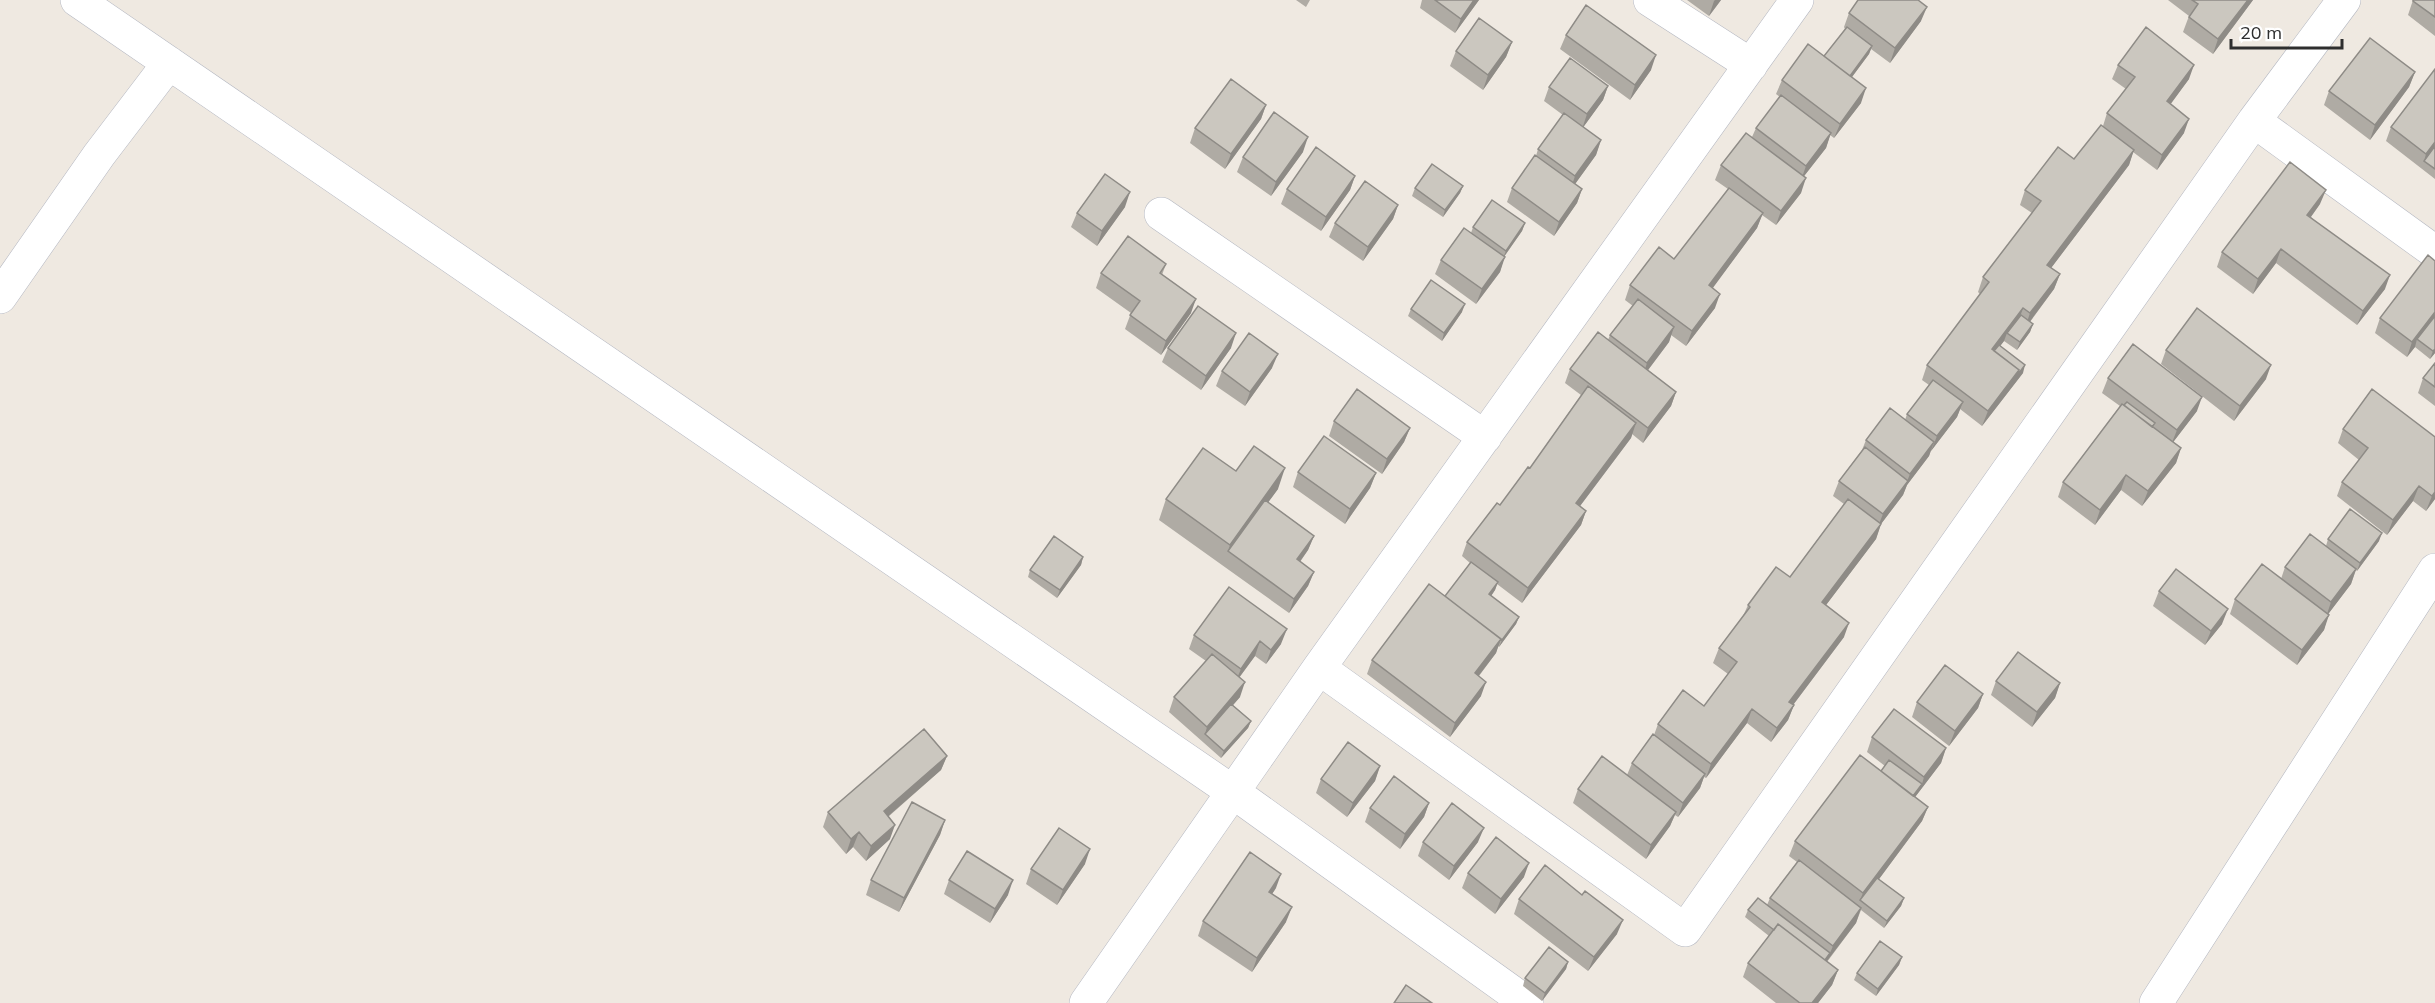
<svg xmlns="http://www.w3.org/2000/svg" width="2435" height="1003" font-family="Mulish,sans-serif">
  <rect width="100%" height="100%" fill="#efe9e1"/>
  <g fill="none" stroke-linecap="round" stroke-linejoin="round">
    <defs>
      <path id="minor" d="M77,0L1233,792L1527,1003
        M1650,0L1751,65
        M2254,121L2435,252
        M1161,214L1485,437
        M0,297L99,155L169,63
        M1319,668L1685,930L2254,121L2344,0
        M1086,1003L1319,668L1797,0
        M2156,1003L2435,570"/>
    </defs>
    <use href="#minor" stroke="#b4b7c1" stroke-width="34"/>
    <use href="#minor" stroke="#fff" stroke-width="33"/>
  </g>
  <path fill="#afaba4" d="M1296,0H1310L1306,7Z
    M1422,0H1479L1455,33L1420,8Z
    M1687,0H1721L1709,16Z
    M2168,0H2253L2213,54L2183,32L2189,16Z
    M2413,0H2435V36L2408,15Z
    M1849,13L1921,21L1890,63L1871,49L1869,54L1852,77L1861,103L1834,138L1830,135L1826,148L1804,176L1801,193L1776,225L1762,215L1757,228L1712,288L1715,308L1686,346L1671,335L1669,342L1648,370L1676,392L1671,406L1643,443L1632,434L1631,438L1580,506L1586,511L1581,525L1522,603L1497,584L1495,590L1491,596L1519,617L1516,624L1499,647L1498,646L1496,653L1479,676L1481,696L1450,737L1367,674L1372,660L1445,596L1470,563L1462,556L1467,542L1500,505L1530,468L1581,395L1565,383L1570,369L1608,340L1610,335L1633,306L1625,300L1630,285L1674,259L1728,189L1715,180L1721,165L1752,137L1756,128L1780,97L1776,94L1782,80L1824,56L1845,29L1844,27Z
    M1566,35L1651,70L1630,100L1560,49Z
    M1512,42L1506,57L1483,90L1450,66L1456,51Z
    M2118,65L2189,79L2170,104L2184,133L2157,170L2133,152L2129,165L2051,268L2060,274L2054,289L2030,322L2033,324L2030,332L2017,350L2004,341L2000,346L2023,373L1982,426L1960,409L1957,417L1931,451V450L1929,456L1907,485L1903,495L1881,524L1876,539L1826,605L1844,637L1793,705H1794L1788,720L1771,742L1747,723L1706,778L1704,777L1700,788L1678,817L1675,815L1670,826L1646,859L1573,803L1578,789L1627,775L1632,763L1654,735L1658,724L1704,706L1728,674L1713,663L1719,648L1743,616L1748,605L1790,577L1844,504L1833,496L1839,481L1862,450L1866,440L1905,420L1907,414L1929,385L1922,380L1927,365L1980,294L1978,292L1983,277L2032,213L2020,205L2025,190L2074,159L2103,126L2107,113L2126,89L2112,79Z
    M2435,69V179L2386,141L2391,127Z
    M2415,72L2409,87L2370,140L2324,105L2329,91Z
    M1608,86L1603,100L1583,127L1601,140L1596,155L1575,184L1582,189L1577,203L1554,236L1507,202L1512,188L1536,156L1538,149L1563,115L1544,101L1549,87Z
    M1266,105L1261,119L1225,169L1190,143L1195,128Z
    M1303,152L1271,196L1237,172L1243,157Z
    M1355,176L1350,190L1321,231L1281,204L1287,189Z
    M1463,186L1460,193L1443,217L1412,196L1415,188Z
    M2320,204L2311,217L2385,289L2357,325L2276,263L2253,294L2217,267L2222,252Z
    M1398,205L1393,219L1363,261L1329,237L1335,223Z
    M1125,207L1097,246L1071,227L1077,213Z
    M1525,223L1522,231L1504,257L1500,272L1476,304L1435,274L1441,260L1471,233L1473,227Z
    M2435,261V353L2430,359L2415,347L2407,357L2375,333L2380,318Z
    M1166,264L1162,275L1191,313L1161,355L1125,329L1131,313L1096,288L1101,273Z
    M1411,309L1462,312L1442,341L1408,316Z
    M1168,348H1231L1201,390L1162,362Z
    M2166,350L2266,379L2234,421L2161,364Z
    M2435,363V406L2418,393L2423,378Z
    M1272,368L1245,406L1216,386L1222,371Z
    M2108,378L2197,411L2173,442L2181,448L2176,463L2142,506L2121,490L2095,525L2058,497L2063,482L2120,406L2102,393Z
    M2372,389L2435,499L2426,511L2413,501L2387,535L2337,496L2342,482L2359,460L2338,443L2343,429Z
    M1334,421L1410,428L1404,442L1382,474L1329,436Z
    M1236,471L1278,489L1268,502L1314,536L1308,550L1300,562L1314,572L1308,586L1289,613L1159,520L1166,499Z
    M1298,472L1376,473L1370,488L1345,524L1293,487Z
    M2328,539L2379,541L2357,571L2356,570L2351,584L2328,614L2324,630L2297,665L2230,614L2235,599L2281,579L2285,567L2326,546Z
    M1083,557L1081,565L1057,598L1028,577L1030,570Z
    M2159,591L2222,624L2205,645L2153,606Z
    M1194,635L1281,644L1266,664L1255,656L1239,678L1240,697L1233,705L1251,721L1248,728L1221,758L1169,712L1174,697L1206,661L1189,649Z
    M1996,681L2060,683L2055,698L2032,727L1991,695Z
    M1983,694L1978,708L1949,746L1912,717L1917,702Z
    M1872,737L1946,748L1941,763L1915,797L1928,807L1922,821L1879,879L1904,898L1901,906L1884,928L1861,910L1856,923L1827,962L1838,970L1832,985L1818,1003H1776L1743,977L1748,963L1769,936L1745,917L1748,910L1767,905L1770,898L1797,862L1789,856L1795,841L1881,771L1885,766L1867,752Z
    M947,756L941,770L888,817L890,839L866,861L853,847L846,854L823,827L828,812Z
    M1380,766L1375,781L1347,817L1316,793L1321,779Z
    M1429,803L1424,817L1400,849L1365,822L1370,808Z
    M945,820L940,835L899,912L866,895L871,880Z
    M1423,842H1478L1449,880L1418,856Z
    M1085,864L1057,905L1026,884L1031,869Z
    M1468,873L1524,877L1495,914L1462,888Z
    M949,880L1008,895L990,923L944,894Z
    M1276,888L1272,894L1286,922L1252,972L1198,936L1203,921Z
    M1519,899L1617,934L1588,971L1514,914Z
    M1902,957L1899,965L1876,996L1854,980L1857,973Z
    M1568,962L1566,969L1542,1001L1523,986L1525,978Z"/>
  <path fill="#8e8b86" d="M1474,0H1479L1455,33L1461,19Z
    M1715,0H1721L1709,16L1714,1Z
    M2248,0H2253L2213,54L2218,39Z
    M1927,7L1921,21L1890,63L1895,48Z
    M1512,42L1506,57L1483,90L1488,75Z
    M1872,46L1869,54L1843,89L1845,82Z
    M1656,55L1651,70L1630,100L1635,85Z
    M2194,65L2189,79L2162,116L2167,101Z
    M2415,72L2409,87L2370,140L2375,125Z
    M1608,86L1603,100L1582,129L1587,114Z
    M1866,88L1861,103L1834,138L1840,124Z
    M1266,105L1261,119L1225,169L1231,154Z
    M2189,119L2184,133L2157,170L2162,155Z
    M1831,133L1826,148L1801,180L1806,166Z
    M1308,137L1303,152L1271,196L1276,182Z
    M1601,140L1596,155L1570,191L1575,176Z
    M2435,142V150L2424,161L2426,154Z
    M2134,150L2129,165L2042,280L2047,265Z
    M1355,176L1350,190L1321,231L1326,217Z
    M1806,178L1801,193L1776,225L1781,211Z
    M1463,186L1460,193L1443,217L1445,210Z
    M1582,189L1577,203L1554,236L1559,222Z
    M2326,190L2320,204L2302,229L2307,215Z
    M1130,192L1125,207L1097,246L1102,231Z
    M1398,205L1393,219L1363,261L1368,247Z
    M1763,213L1757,228L1704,300L1709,285Z
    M1525,223L1522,231L1503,258L1506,251Z
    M2281,249L2276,263L2253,294L2258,279Z
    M1505,257L1500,272L1476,304L1482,289Z
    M2060,274L2054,289L2025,328L2030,313Z
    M2390,275L2385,289L2357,325L2363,311Z
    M1720,294L1715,308L1686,346L1692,331Z
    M1196,299L1191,313L1161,355L1166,341Z
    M1465,304L1462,312L1442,341L1444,333Z
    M2023,308L2018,323L2007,333L2004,341L1991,358L1992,349Z
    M2435,312V319L2417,339L2415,347L2407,357L2412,342Z
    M2033,324L2030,332L2017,350L2020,342Z
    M1674,327L1669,342L1642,378L1647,363Z
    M1236,333L1231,348L1201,390L1206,376Z
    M2435,349V353L2430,359L2433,351Z
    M1278,354L1272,368L1245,406L1250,392Z
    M2025,365L2023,373L1982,426L1988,411L2019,370Z
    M2271,365L2266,379L2234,421L2240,406Z
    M1676,392L1671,406L1643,443L1648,428Z
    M2202,397L2197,411L2171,445L2177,430Z
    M1963,402L1957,417L1931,451L1937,436Z
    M1636,423L1631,438L1571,518L1576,503Z
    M1410,428L1404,442L1382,474L1387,459Z
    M1934,442L1929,456L1907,485L1903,495L1881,524L1876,539L1817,617L1822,602L1877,529L1883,514L1906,484L1910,474Z
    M2181,448L2176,463L2142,506L2148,491Z
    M1285,468L1278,489L1231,553L1228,551L1230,545Z
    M1376,473L1370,488L1345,524L1350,509Z
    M2126,475L2121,490L2095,525L2100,510Z
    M2419,486L2413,501L2387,535L2393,520Z
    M2435,492V499L2426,511L2432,496Z
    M1586,511L1581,525L1522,603L1528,588Z
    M2382,533L2379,541L2357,571L2360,563Z
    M1314,536L1308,550L1291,574L1297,559Z
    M1083,557L1081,565L1057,598L1060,590Z
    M2356,569L2351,584L2326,617L2331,602Z
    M1314,572L1308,586L1289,613L1294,599Z
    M1498,582L1495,590L1487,602L1489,594Z
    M2228,609L2222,624L2205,645L2211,631Z
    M2329,615L2324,630L2297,665L2302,650Z
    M1519,617L1516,624L1499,647L1502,640Z
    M1849,623L1844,637L1784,717L1789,702Z
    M1287,629L1281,644L1266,664L1271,650Z
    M1501,639L1496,653L1470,687L1475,673Z
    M1260,641L1255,656L1235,683L1241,669Z
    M1245,682L1240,697L1207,735L1205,734L1207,727Z
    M1486,682L1481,696L1450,737L1455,723Z
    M2060,683L2055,698L2032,727L2037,712Z
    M1983,694L1978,708L1949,746L1955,731Z
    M1794,705L1788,720L1771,742L1777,728Z
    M1752,709L1747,723L1706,778L1711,764Z
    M1251,721L1248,728L1221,758L1224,751Z
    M1946,748L1941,763L1906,809L1909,801L1922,784L1924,777Z
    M947,756L941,770L878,825L884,811Z
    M1380,766L1375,781L1347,817L1353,803Z
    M1705,774L1700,788L1678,817L1683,803Z
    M1429,803L1424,817L1400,849L1405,834Z
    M1928,807L1922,821L1862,902L1860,900L1863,893Z
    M1676,812L1670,826L1646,859L1651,845Z
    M945,820L940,835L899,912L904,898Z
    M895,825L890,839L866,861L871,846Z
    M1484,828L1478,842L1449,880L1454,866Z
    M859,832L853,847L846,854L851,839Z
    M1090,849L1085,864L1057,905L1063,890Z
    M1529,863L1524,877L1495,914L1501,899Z
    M1281,874L1276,888L1264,906L1269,892Z
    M1013,880L1008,895L990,923L995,909Z
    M1904,898L1901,906L1884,928L1887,921Z
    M1292,907L1286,922L1252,972L1257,958Z
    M1861,908L1856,923L1817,974L1820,966L1830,953L1833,946Z
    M1623,920L1617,934L1588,971L1594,957Z
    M1902,957L1899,965L1876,996L1878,989Z
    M1568,962L1566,969L1542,1001L1545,993Z
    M1838,970L1832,985L1818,1003H1812Z"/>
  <path fill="#cbc7bf" stroke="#8e8b86" stroke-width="1.5" d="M1435,0H1474L1461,19Z
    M1858,0H1918L1927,7L1895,48L1849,13Z
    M2192,0H2248L2218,39L2189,17L2198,4Z
    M2413,0H2435V17L2413,1Z
    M1586,5L1656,55L1635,85L1566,35Z
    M1479,18L1512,42L1488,75L1456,51Z
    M1847,27L1872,46L1850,76L1824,56Z
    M2146,27L2194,65L2167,101L2189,119L2162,155L2107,113L2135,77L2118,65Z
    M2370,38L2415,72L2375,125L2329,91Z
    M1808,44L1866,88L1840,124L1782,80Z
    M1570,58L1608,86L1587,114L1549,87Z
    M2435,69V142L2426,154L2391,127Z
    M1231,79L1266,105L1231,154L1195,128Z
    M1781,95L1831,133L1806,166L1756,128Z
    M1274,112L1308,137L1276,182L1243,157Z
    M1564,113L1601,140L1575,176L1538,149Z
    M2101,125L2134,150L2047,265L2060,274L2030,313L2023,308L1992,349L2019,370L1988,411L1927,365L1989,282L1983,277L2041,201L2025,190L2058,147L2074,159Z
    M1746,133L1806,178L1781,211L1721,165Z
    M2435,146V169L2424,161Z
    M1316,147L1355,176L1326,217L1287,189Z
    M1535,155L1582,189L1559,222L1512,188Z
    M2290,162L2326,190L2307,215L2390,275L2363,311L2281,249L2258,279L2222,252Z
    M1432,164L1463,186L1445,210L1415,188Z
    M1105,174L1130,192L1102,231L1077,213Z
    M1365,181L1398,205L1368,247L1335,223Z
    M1729,188L1763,213L1709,285L1720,294L1692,331L1630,285L1659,247L1674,259Z
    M1492,200L1525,223L1506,251L1473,227Z
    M1464,228L1505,257L1482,289L1441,260Z
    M1128,236L1166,264L1160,273L1196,299L1166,341L1130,315L1140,301L1101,273Z
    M2428,255L2435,261V312L2412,342L2380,318Z
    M1431,280L1465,304L1444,333L1411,309Z
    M1638,299L1674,327L1647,363L1610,335Z
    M1198,306L1236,333L1206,376L1168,348Z
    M2197,308L2271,365L2240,406L2166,350Z
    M2021,315L2033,324L2020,342L2007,333Z
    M2435,316V349L2433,351L2417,339Z
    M1598,332L1676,392L1648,428L1570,369Z
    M1249,333L1278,354L1250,392L1222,371Z
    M2133,344L2202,397L2177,430L2108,378Z
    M1999,345L2025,365L2016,377L2019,370L1994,351Z
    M2435,363V387L2423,378Z
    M1933,380L1963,402L1937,436L1907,414Z
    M1588,386L1636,423L1576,503L1586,511L1528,588L1467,542L1497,503L1500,505L1528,467L1530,468Z
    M1357,389L1410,428L1387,459L1334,421Z
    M2372,389L2435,437V492L2432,496L2419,486L2393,520L2342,482L2368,448L2343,429Z
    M2127,402L2155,423L2152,427L2124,405Z
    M2122,404L2181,448L2148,491L2126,475L2100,510L2063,482Z
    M1890,408L1934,442L1910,474L1866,440Z
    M1324,436L1376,473L1350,509L1298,472Z
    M1254,446L1285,468L1230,545L1166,499L1203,448L1236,471Z
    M1865,447L1908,481L1883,514L1839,481Z
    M1848,499L1881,524L1822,602L1849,623L1789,702L1794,705L1777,728L1752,709L1711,764L1658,724L1683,690L1704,706L1737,662L1719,648L1750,607L1748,605L1776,567L1790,577Z
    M1265,500L1314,536L1297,559L1314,572L1294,599L1228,551Z
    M2350,509L2382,533L2360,563L2328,539Z
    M2310,534L2356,569L2331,602L2285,567Z
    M1054,536L1083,557L1060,590L1030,570Z
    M1471,562L1498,582L1489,594L1519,617L1502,640L1445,596Z
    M2262,564L2329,615L2302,650L2235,599Z
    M2176,569L2228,609L2211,631L2159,591Z
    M1429,584L1501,639L1475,673L1486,682L1455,723L1372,660Z
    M1229,587L1287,629L1271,650L1260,641L1241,669L1194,635Z
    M2018,652L2060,683L2037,712L1996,681Z
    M1212,654L1245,682L1207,727L1174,697Z
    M1945,665L1983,694L1955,731L1917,702Z
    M1231,704L1251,721L1224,751L1205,734Z
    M1894,709L1946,748L1924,777L1872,737Z
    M924,729L947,756L884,811L895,825L871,846L859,832L851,839L828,812Z
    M1653,734L1705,774L1683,803L1632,763Z
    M1348,742L1380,766L1353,803L1321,779Z
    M1860,755L1928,807L1863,893L1795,841Z
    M1602,756L1676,812L1651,845L1578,789Z
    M1889,760L1922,784L1913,796L1881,771Z
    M1394,776L1429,803L1405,834L1370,808Z
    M912,802L945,820L904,898L871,880Z
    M1452,803L1484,828L1454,866L1423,842Z
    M1059,828L1090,849L1063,890L1031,869Z
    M1496,837L1529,863L1501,899L1468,873Z
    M967,851L1013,880L995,909L949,880Z
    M1250,852L1281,874L1269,892L1292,907L1257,958L1203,921Z
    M1799,860L1861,908L1833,946L1770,898Z
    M1545,865L1582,895L1585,891L1623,920L1594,957L1519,899Z
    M1877,878L1904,898L1887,921L1860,900Z
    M1758,898L1830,953L1825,960L1778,924L1774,930L1748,910Z
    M1778,924L1838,970L1812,1003H1800L1748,963Z
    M1880,941L1902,957L1878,989L1857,973Z
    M1549,947L1568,962L1545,993L1525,978Z
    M1406,985L1432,1003H1394Z"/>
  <path d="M2231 39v9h111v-9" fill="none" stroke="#2e2e2e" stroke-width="3"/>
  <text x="2240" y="39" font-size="18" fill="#2e2e2e" stroke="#ffffff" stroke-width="4.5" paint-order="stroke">20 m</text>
</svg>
